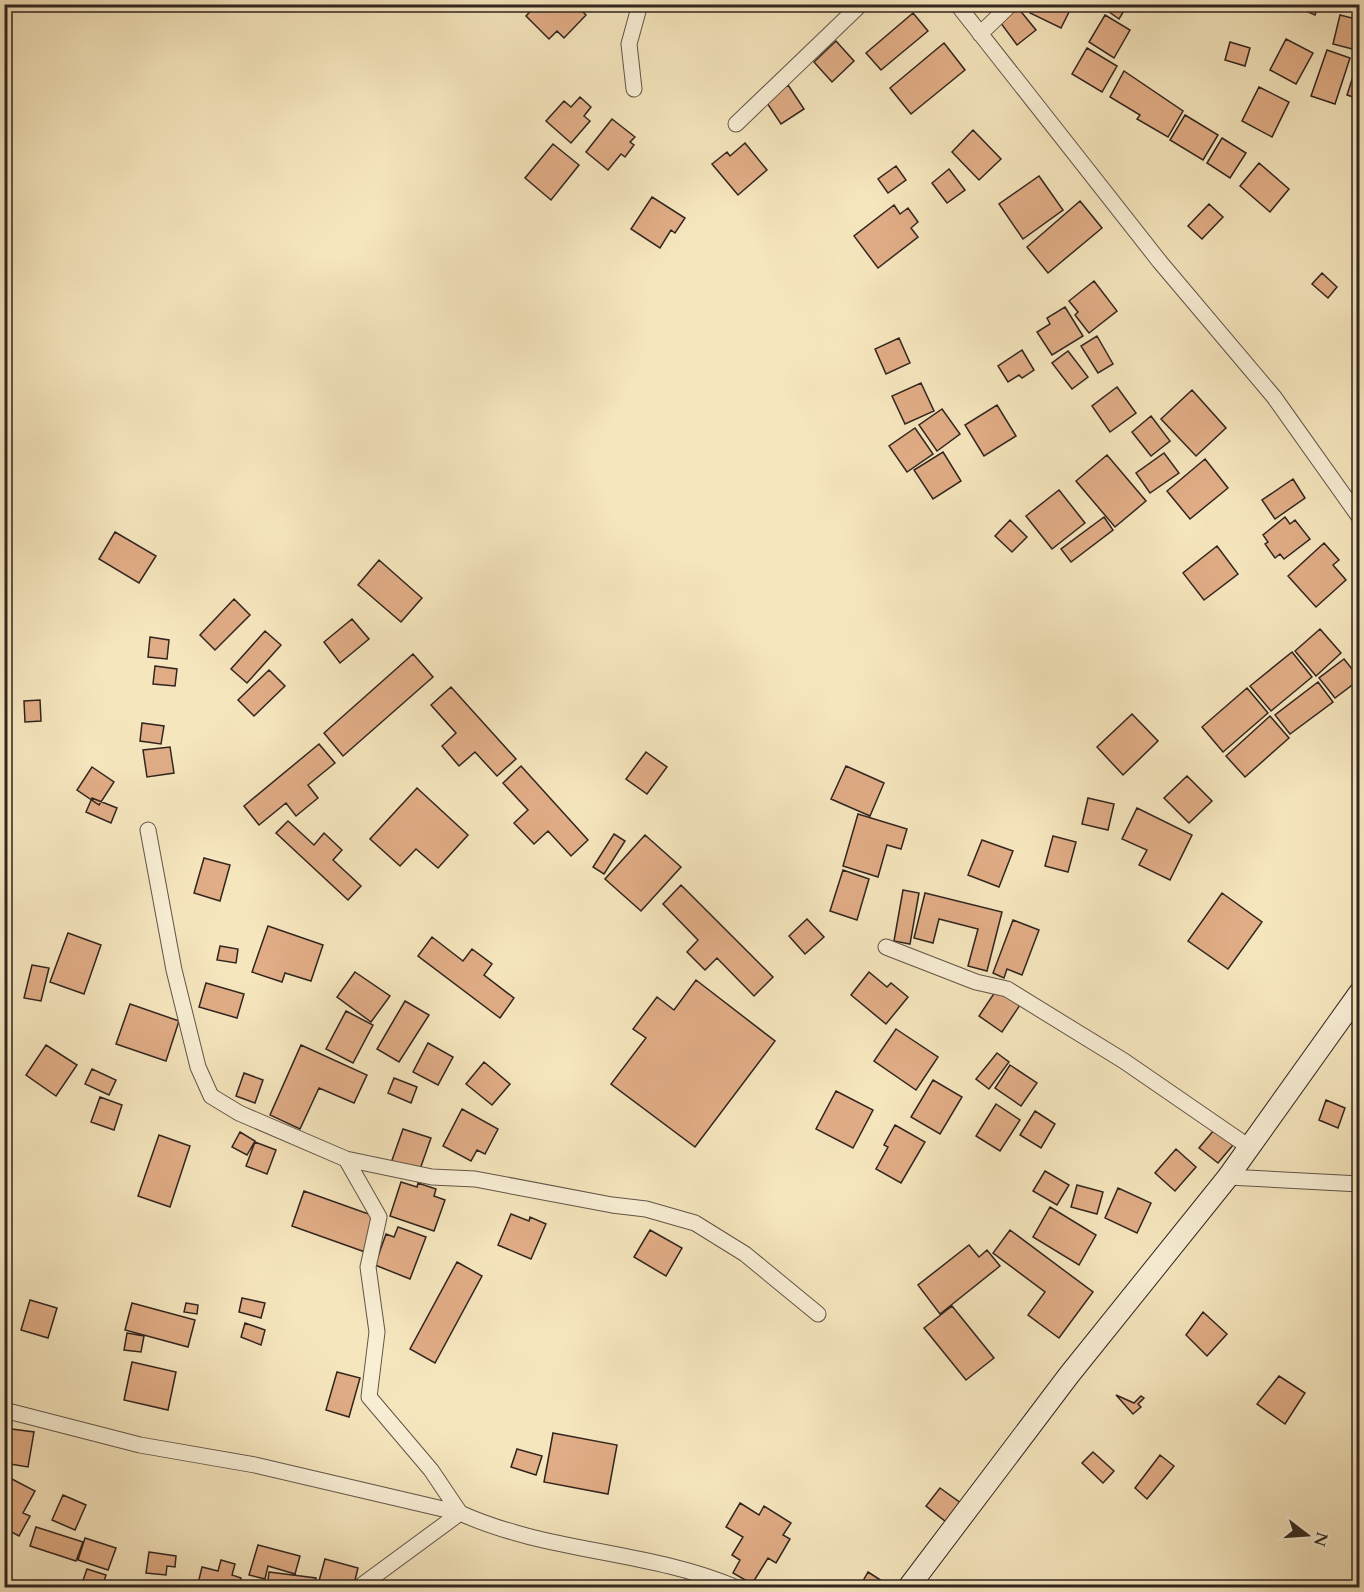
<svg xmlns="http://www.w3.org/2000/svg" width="1364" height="1592" font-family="Cardo,serif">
  <rect width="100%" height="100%" fill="#f6e6be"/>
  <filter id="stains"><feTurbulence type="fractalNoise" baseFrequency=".00333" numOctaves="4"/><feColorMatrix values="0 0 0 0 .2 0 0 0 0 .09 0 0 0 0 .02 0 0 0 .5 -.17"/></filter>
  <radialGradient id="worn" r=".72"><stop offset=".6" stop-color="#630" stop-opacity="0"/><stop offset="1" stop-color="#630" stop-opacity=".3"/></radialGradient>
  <path fill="#e1ad86" stroke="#31251f" stroke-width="1.5" d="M537,4H575L586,15L564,38L557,31L549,39L526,16Z
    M1034,4H1073L1061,28L1030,13Z
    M1098,4H1128L1119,19Z
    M1290,4H1319L1315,15Z
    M1018,8L1036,30L1017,45L1000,22Z
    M913,13L928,31L881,70L866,53Z
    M1105,15L1130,30L1114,58L1089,42Z
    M1340,15L1360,20V51L1333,44Z
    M1286,39L1313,53L1296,84L1270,70Z
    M836,41L854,61L832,82L814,62Z
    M1230,42L1250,48L1245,66L1225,60Z
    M944,43L965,70L911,114L890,88Z
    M1087,48L1117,66L1102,92L1072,74Z
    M1327,50L1350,58L1335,104L1311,96Z
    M1355,70L1360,72L1359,99L1347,95Z
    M1124,71L1183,111L1168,137L1137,119L1140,115L1110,97Z
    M788,85L804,109L781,124L765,100Z
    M1259,87L1289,102L1272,137L1242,121Z
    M580,97L591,107L584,116L590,121L571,143L546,121L564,101L571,107Z
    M1185,115L1218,135L1203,160L1170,140Z
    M612,119L635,137L630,142L634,145L625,157L621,154L608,170L586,152Z
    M973,130L1001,159L979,180L952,152Z
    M1222,138L1246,153L1230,178L1207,163Z
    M745,143L767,170L738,195L712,164L727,152L730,156Z
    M553,144L579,165L551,200L525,178Z
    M1259,163L1289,189L1270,212L1240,186Z
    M896,166L906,180L888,193L878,179Z
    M949,169L965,190L947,203L932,183Z
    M1039,176L1063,210L1023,239L999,204Z
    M652,197L685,218L675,233L671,230L660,248L631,229Z
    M1080,201L1102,228L1048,273L1027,247Z
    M1209,204L1223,217L1202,239L1188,226Z
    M894,205L900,214L908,208L918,222L911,228L918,237L878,268L854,236Z
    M1322,273L1337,287L1328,298L1312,284Z
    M1094,281L1117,311L1089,333L1075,315L1078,312L1069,301Z
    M1065,307L1083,336L1052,355L1037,332L1050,324L1047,318Z
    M1097,336L1113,364L1098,373L1081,346Z
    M899,338L910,363L886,374L875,349Z
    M1022,350L1034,370L1022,378L1019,375L1008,382L998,366Z
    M1068,351L1088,377L1072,389L1052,363Z
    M921,383L934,411L905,424L892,396Z
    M1117,387L1136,413L1110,432L1092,406Z
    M1192,390L1226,428L1196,456L1161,419Z
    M997,405L1016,436L984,456L965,425Z
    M942,409L960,434L937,451L919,425Z
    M1151,416L1170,441L1151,456L1132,432Z
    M915,428L933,454L907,472L889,446Z
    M943,452L961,481L933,499L914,470Z
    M1164,453L1179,473L1150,493L1136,473Z
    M1107,455L1146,501L1115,527L1076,481Z
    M1205,459L1228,488L1190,519L1167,491Z
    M1293,479L1305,498L1275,519L1262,500Z
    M1059,490L1085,523L1052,549L1026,516Z
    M1104,517L1113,530L1071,562L1061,549Z
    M1285,517L1290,524L1295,520L1310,539L1284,559L1280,554L1275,558L1265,544L1268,542L1263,535Z
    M1010,520L1027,537L1012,552L995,536Z
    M115,532L156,556L139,583L99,559Z
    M1324,543L1339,560L1333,565L1346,580L1316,607L1288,576Z
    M1217,546L1238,574L1204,600L1183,573Z
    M379,560L422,598L401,622L358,585Z
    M234,599L250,615L215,650L200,635Z
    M352,619L369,639L340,663L324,642Z
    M1320,629L1341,653L1316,676L1295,651Z
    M265,631L281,645L247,683L231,669Z
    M150,637L169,640L167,659L148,657Z
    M1292,652L1312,677L1271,711L1250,686Z
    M413,654L433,677L343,756L324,733Z
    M1344,659L1360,679L1335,698L1319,678Z
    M155,666L177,669L175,686L153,684Z
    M269,670L285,686L254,716L238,700Z
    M1318,682L1333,702L1290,734L1275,715Z
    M451,687L516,759L497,776L475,752L459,766L442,746L456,733L431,705Z
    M1247,688L1268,713L1223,752L1202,727Z
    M40,700L41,721L25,722L24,701Z
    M1132,714L1158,741L1123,775L1097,747Z
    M1270,716L1289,738L1245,777L1226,756Z
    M142,723L164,726L161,744L140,741Z
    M319,744L335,763L308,785L318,798L296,816L286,803L259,825L244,806Z
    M170,747L174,773L147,777L143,750Z
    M646,752L667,767L647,794L626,779Z
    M521,766L588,840L571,856L548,831L534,844L514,823L528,810L503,783Z
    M846,766L884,783L870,816L831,799Z
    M92,767L114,782L99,805L77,790Z
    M1187,776L1212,801L1189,823L1164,798Z
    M417,788L468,835L438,868L416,849L400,866L370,839Z
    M92,798L117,808L111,823L86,812Z
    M1088,798L1114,804L1108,830L1082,824Z
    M1137,808L1192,835L1170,880L1139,865L1147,850L1122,839Z
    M858,814L907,829L901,849L887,845L878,877L843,866Z
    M288,821L314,845L324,833L342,850L333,860L361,886L348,900L276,833Z
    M614,834L625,841L604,874L593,867Z
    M645,835L681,867L641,911L605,879Z
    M1053,836L1076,842L1068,872L1045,866Z
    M982,840L1013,851L999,887L968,875Z
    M204,858L230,865L220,901L194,893Z
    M843,870L869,879L857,920L830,911Z
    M681,885L773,977L754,996L717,958L705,970L687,952L698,940L663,904Z
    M903,890L919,893L910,944L894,941Z
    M925,893L1002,912L987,971L968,966L978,929L939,919L933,943L914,938Z
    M1222,893L1262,922L1228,969L1188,941Z
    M807,919L824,937L805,954L789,936Z
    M1013,920L1039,930L1022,975L1007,969L1004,978L993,973Z
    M268,926L323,945L311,981L285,973L282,982L252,972Z
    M68,933L101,945L84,994L50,982Z
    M432,937L463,961L472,949L492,964L484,975L514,998L500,1018L418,956Z
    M220,946L238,949L236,963L217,960Z
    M32,965L49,968L41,1001L24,998Z
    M355,972L390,996L371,1022L337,997Z
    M869,972L887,987L891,983L908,997L886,1024L851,995Z
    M696,980L775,1041L695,1147L611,1084L646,1038L633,1029L657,997L674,1010Z
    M206,983L244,994L237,1018L199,1007Z
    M997,989L1020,1005L1002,1032L979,1016Z
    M405,1001L429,1015L399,1062L377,1049Z
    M130,1004L179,1021L166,1061L116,1044Z
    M346,1011L373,1025L353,1063L326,1049Z
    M896,1029L938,1057L916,1090L874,1061Z
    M428,1043L453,1057L438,1085L413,1072Z
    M46,1045L77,1065L56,1096L26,1075Z
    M301,1045L367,1075L354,1103L319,1088L300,1129L270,1115Z
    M997,1053L1009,1062L989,1089L976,1079Z
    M484,1062L510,1084L492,1105L466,1084Z
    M1010,1065L1037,1083L1021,1106L995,1088Z
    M92,1069L116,1080L109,1095L85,1084Z
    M244,1073L263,1080L255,1103L236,1096Z
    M394,1078L417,1087L411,1103L388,1093Z
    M933,1080L962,1097L940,1134L911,1117Z
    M836,1091L873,1110L853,1148L816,1129Z
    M100,1097L122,1105L114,1130L91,1122Z
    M1326,1100L1345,1108L1338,1128L1319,1120Z
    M996,1104L1020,1120L1000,1151L976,1136Z
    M462,1109L498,1129L485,1154L477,1150L471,1161L443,1146Z
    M1035,1111L1055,1124L1041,1148L1020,1135Z
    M895,1125L925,1142L901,1183L876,1169L888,1147L884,1145Z
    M403,1129L431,1138L419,1172L391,1163Z
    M1214,1130L1233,1145L1218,1163L1199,1148Z
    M240,1132L255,1141L247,1155L232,1147Z
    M159,1135L190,1146L170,1207L138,1196Z
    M255,1142L276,1150L267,1174L246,1166Z
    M1176,1149L1196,1167L1175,1191L1155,1173Z
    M1045,1171L1069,1185L1057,1205L1033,1191Z
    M401,1182L417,1187L418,1183L436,1189L434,1196L445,1200L434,1231L390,1216Z
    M1077,1185L1103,1192L1097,1214L1071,1207Z
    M1118,1188L1151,1203L1137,1233L1105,1218Z
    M304,1191L377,1217L365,1252L292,1226Z
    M1050,1207L1096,1235L1079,1265L1033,1237Z
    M511,1214L529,1221L530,1217L546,1224L531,1259L498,1245Z
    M398,1227L426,1237L410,1279L375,1265L386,1234L394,1237Z
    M650,1230L682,1248L666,1276L634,1257Z
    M1010,1230L1093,1292L1059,1338L1028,1315L1045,1292L993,1253Z
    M969,1245L979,1257L987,1250L1000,1266L940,1314L918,1285Z
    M457,1262L482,1276L435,1363L410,1349Z
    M242,1298L265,1303L261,1318L239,1312Z
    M30,1300L57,1308L48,1338L21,1330Z
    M132,1303L195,1320L188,1347L125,1330Z
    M186,1303L198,1305L197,1314L184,1312Z
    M952,1306L994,1358L966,1380L924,1328Z
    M1203,1312L1227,1334L1207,1356L1186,1335Z
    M245,1323L265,1330L261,1345L241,1337Z
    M127,1333L144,1336L141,1352L124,1350Z
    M132,1362L176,1372L168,1410L124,1400Z
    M337,1372L360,1378L349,1417L326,1410Z
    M1279,1376L1305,1393L1285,1424L1257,1404Z
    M1116,1395L1134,1403L1141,1396L1144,1398L1138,1404L1141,1407L1133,1414Z
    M4,1428L34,1432L28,1467L4,1463Z
    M553,1433L617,1445L608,1494L544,1482Z
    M517,1449L542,1456L536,1475L511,1467Z
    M1093,1452L1114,1471L1103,1483L1082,1463Z
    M1160,1455L1174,1466L1147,1499L1135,1488Z
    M8,1477L35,1491L23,1513L30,1516L19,1536L4,1528V1484Z
    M940,1488L965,1506L950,1525L926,1506Z
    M63,1495L86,1505L75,1530L52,1520Z
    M740,1503L759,1515L764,1506L791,1523L783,1535L790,1539L776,1563L768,1558L752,1584L733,1573L740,1560L732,1555L743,1537L726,1527Z
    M36,1527L83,1542L76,1561L30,1546Z
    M85,1538L116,1548L108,1570L78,1560Z
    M258,1545L300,1556L295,1574L268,1566L265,1579L249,1575Z
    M149,1552L176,1556L175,1567L167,1566L166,1575L146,1573Z
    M325,1559L358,1568L353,1588L319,1581Z
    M221,1560L235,1564L232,1575L241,1578L239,1588H197L202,1567L218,1571Z
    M87,1569L106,1575L102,1588L81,1586Z
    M269,1572L316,1578L315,1588H267Z
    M868,1572L893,1588H859Z"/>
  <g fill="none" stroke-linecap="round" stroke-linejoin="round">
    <defs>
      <path id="street" d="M957,4L1160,262L1274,397L1360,518
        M980,34L1011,4
        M634,89L629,44L640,4
        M736,124L861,4
        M148,830L174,970L198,1067L211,1096L239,1113L346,1159L432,1177L475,1179L612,1205L646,1209L695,1223L745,1254L818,1314
        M886,947L976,982L1007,989L1124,1061L1249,1147
        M346,1159L379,1217L368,1267L377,1332L369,1397L431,1470L460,1513L358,1588
        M1228,1177L1360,1184
        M4,1410L140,1445L255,1465L460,1513C548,1553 649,1550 737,1588"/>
      <path id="secondary" d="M908,1588L1069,1375L1228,1177L1360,992"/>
    </defs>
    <use href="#street" stroke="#625547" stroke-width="17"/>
    <use href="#secondary" stroke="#31251f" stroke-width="23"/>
    <use href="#street" stroke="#f9efd5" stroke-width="15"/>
    <use href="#secondary" stroke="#f9efd5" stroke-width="21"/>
  </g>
  <rect width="1364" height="1592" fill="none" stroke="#f6e6be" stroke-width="24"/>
  <rect x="6" y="6" width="1352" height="1580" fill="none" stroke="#31251f" stroke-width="3"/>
  <rect x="12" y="12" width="1340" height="1568" fill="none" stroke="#31251f" stroke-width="1.5"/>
  <g transform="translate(1307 1535) rotate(107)" stroke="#f9efd5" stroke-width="4.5" paint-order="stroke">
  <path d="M0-4.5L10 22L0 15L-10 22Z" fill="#31251f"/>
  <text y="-9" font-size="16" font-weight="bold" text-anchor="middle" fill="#31251f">N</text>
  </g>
  <rect width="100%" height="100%" filter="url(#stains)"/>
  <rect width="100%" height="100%" fill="url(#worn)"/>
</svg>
